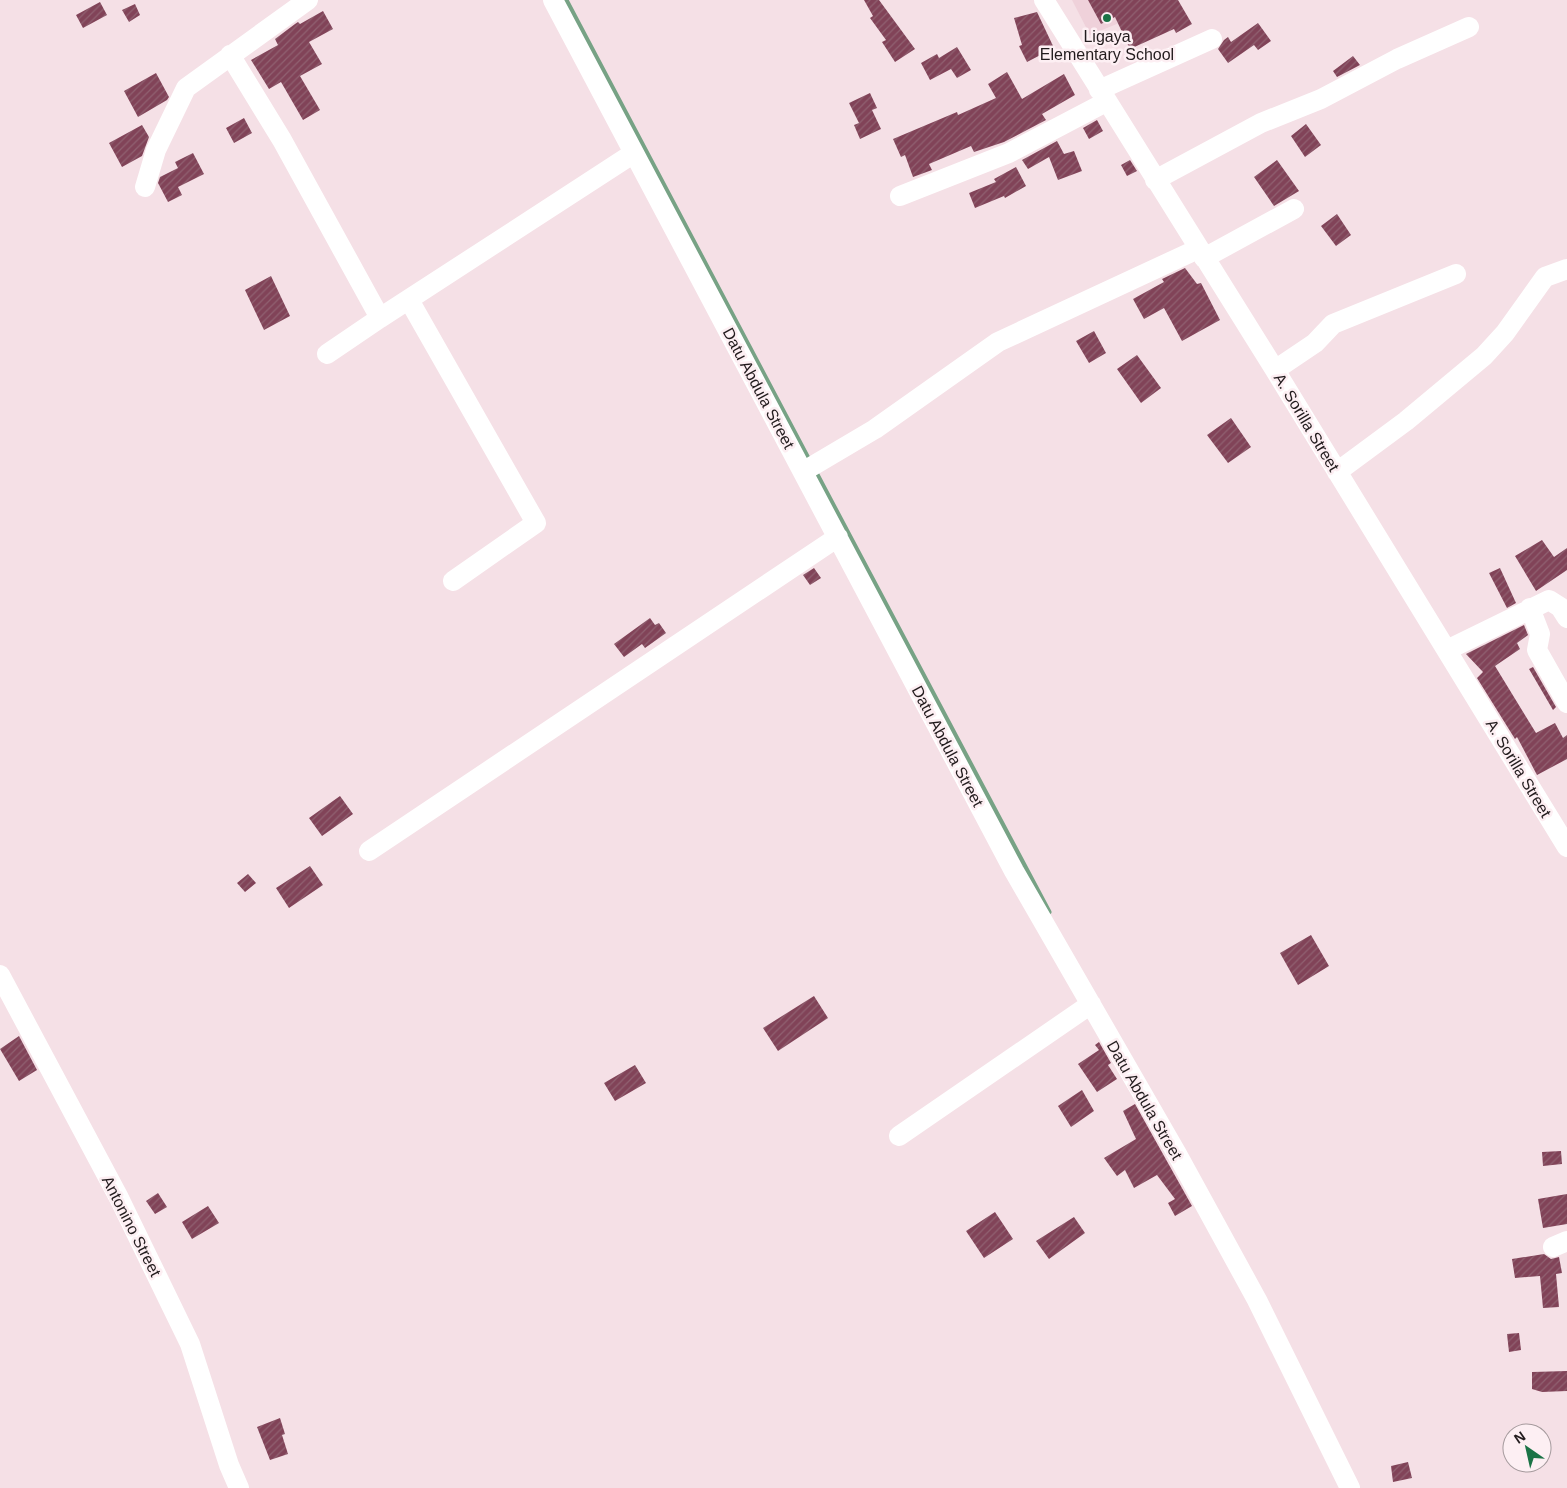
<svg xmlns="http://www.w3.org/2000/svg" width="1567" height="1488" font-family="Helvetica,sans-serif">
  <defs>
    <pattern id="building-hatch" width="6" height="6" patternUnits="userSpaceOnUse" patternTransform="scale(1.25)"><rect width="6" height="6" fill="#814358"/><path d="M-1 1l2-2M0 6l6-6M5 7l2-2" fill="none" stroke="#906171"/></pattern>
  </defs>
  <rect width="100%" height="100%" fill="#f5e0e6"/>
  <path fill="#efd1da" d="M1072,0H1175L1090,35Z"/>
  <g fill="none" stroke-linecap="round" stroke-linejoin="round">
    <path stroke="#77a285" stroke-width="5" d="M566,0L810,462
      M814,469L1049,912"/>
  </g>
  <path fill="url(#building-hatch)" d="M864,0H879L915,49L895,62L882,42L886,40L870,18L873,16Z
    M1088,0H1178L1192,24L1176,33L1174,29L1130,49L1115,17L1101,24Z
    M100,2L107,15L83,28L76,15Z
    M135,4L140,15L129,22L122,10Z
    M323,11L333,29L309,42L322,64L300,76L320,110L303,120L281,82L269,89L251,60L278,45L275,39L295,24L298,22L300,24Z
    M1037,12L1054,48L1027,62L1019,46L1022,45L1014,18Z
    M1258,23L1271,41L1258,50L1254,45L1228,63L1218,49L1224,40L1228,37L1231,42Z
    M957,47L971,70L957,78L951,69L930,80L921,63L937,54L939,58Z
    M1353,56L1360,65L1337,77L1333,71Z
    M1007,72L1022,99L1064,74L1075,95L1042,114L1046,120L1004,142L974,152L971,146L929,164L932,170L913,177L905,155L901,157L893,139L957,112L958,115L996,98L988,84Z
    M156,73L169,97L167,100L138,117L124,91Z
    M870,93L877,108L872,110L881,129L860,139L854,125L859,123L849,103Z
    M244,118L252,133L234,143L226,128Z
    M1097,120L1103,131L1089,139L1083,128Z
    M1306,124L1321,145L1305,157L1291,136Z
    M142,125L149,137L142,156L122,167L109,143Z
    M1057,141L1064,154L1074,151L1082,171L1058,180L1049,157L1028,169L1022,160Z
    M193,153L204,174L178,187L182,195L168,202L158,183L160,177L178,168L175,162Z
    M1130,160L1137,171L1127,176L1121,165Z
    M1277,160L1299,191L1274,206L1254,177Z
    M1016,167L1026,186L1005,198L1004,196L975,208L969,193L996,182L994,179Z
    M1337,214L1351,235L1336,246L1321,226Z
    M1185,268L1197,284L1201,283L1220,320L1182,341L1164,308L1144,319L1133,299L1164,282L1162,279Z
    M271,276L290,316L264,330L245,290Z
    M1094,331L1106,353L1089,363L1076,341Z
    M1137,355L1161,388L1141,403L1117,369Z
    M1231,418L1251,447L1228,463L1207,435Z
    M1542,540L1554,557L1567,548V570L1536,591L1515,556Z
    M814,568L821,578L810,585L803,575Z
    M1500,568L1516,603L1507,608L1489,573Z
    M650,618L655,625L659,623L666,633L645,648L642,644L624,657L614,644Z
    M1524,625L1528,635L1517,643L1520,649L1495,666L1536,733L1555,723L1563,738L1567,735V759L1537,775L1517,737L1515,739L1477,678L1483,672L1466,654Z
    M1533,667L1556,707L1553,710L1529,669Z
    M340,796L353,814L322,836L309,818Z
    M310,866L323,885L289,908L276,888Z
    M248,874L256,883L245,892L237,883Z
    M1311,935L1329,966L1298,985L1280,953Z
    M814,996L828,1018L778,1051L763,1028Z
    M19,1036L37,1070L19,1081L0,1049Z
    M1099,1042L1111,1063L1108,1065L1117,1079L1097,1092L1078,1064L1099,1050L1095,1045Z
    M635,1065L646,1083L615,1101L604,1083Z
    M1082,1090L1094,1111L1071,1127L1058,1106Z
    M1135,1104L1192,1206L1175,1216L1168,1203L1175,1199L1157,1175L1134,1188L1125,1170L1117,1176L1104,1158L1136,1139L1123,1111Z
    M1561,1151L1562,1164L1543,1166L1542,1152Z
    M158,1193L167,1207L155,1214L146,1201Z
    M1567,1194V1224L1543,1228L1538,1199Z
    M208,1206L219,1223L192,1239L182,1222Z
    M995,1212L1013,1239L984,1258L966,1231Z
    M1074,1217L1085,1233L1049,1259L1036,1241Z
    M1544,1254L1551,1259L1559,1257L1562,1273L1556,1274L1559,1307L1543,1308L1540,1276L1515,1278L1512,1259Z
    M1519,1333L1521,1350L1509,1352L1507,1334Z
    M1567,1371V1391L1542,1392L1532,1389V1372Z
    M280,1418L285,1434L282,1435L288,1454L270,1460L257,1427Z
    M1408,1462L1412,1478L1393,1482L1391,1466Z"/>
  <g fill="none" stroke-linecap="round" stroke-linejoin="round">
    <path stroke="#fff" stroke-width="20" d="M553,0L1014,871L1177,1154L1257,1300L1350,1488
      M1044,0L1275,370L1567,847
      M230,55L282,140L380,318L634,153
      M1099,90L1212,39
      M1155,180L1261,123L1321,99L1397,59L1469,27
      M145,187L156,150L186,88L308,0
      M900,196L1009,153L1106,102
      M1204,258L1294,209
      M409,300L536,523L453,581
      M327,354L380,318
      M1275,370L1315,343L1333,324L1456,274
      M804,471L875,429L998,342L1198,249
      M1337,472L1406,421L1484,356L1505,333L1545,277L1567,269
      M1530,608L1540,634L1537,650L1567,703
      M1447,650L1549,600L1560,607L1567,618
      M369,851L838,537
      M0,975L119,1198L190,1344L229,1465L239,1488
      M899,1136L1091,1004
      M1553,1247L1567,1241"/>
  </g>
  <circle fill="#1b7346" stroke="#fdeff3" stroke-width="2" cx="1107" cy="18" r="5"/>
  <g text-anchor="middle" stroke-width="5" stroke-linejoin="round" paint-order="stroke">
    <g font-size="16" fill="#221b1d" stroke="#fdeff3">
      <text x="1107" y="42">Ligaya<tspan x="1107" dy="18">Elementary School</tspan></text>
    </g>
    <g font-size="16" fill="#221b1d" stroke="#fdeff3">
      <text transform="translate(759 388) rotate(62)" y="6">Datu Abdula Street</text>
      <text transform="translate(1307 422) rotate(59)" y="6">A. Sorilla Street</text>
      <text transform="translate(948 746) rotate(62)" y="6">Datu Abdula Street</text>
      <text transform="translate(1519 768) rotate(59)" y="6">A. Sorilla Street</text>
      <text transform="translate(1145 1100) rotate(60)" y="6">Datu Abdula Street</text>
      <text transform="translate(132 1226) rotate(63)" y="6">Antonino Street</text>
    </g>
  </g>
  <g transform="translate(1527 1448) rotate(326)"><circle r="24" fill="#fdeff3" stroke="#a59a9d"/>
  <path d="M0-4L9 19L0 12L-9 19Z" fill="#1b7346"/>
  <text y="-8" font-size="14" font-weight="bold" text-anchor="middle" fill="#221b1d">N</text>
  </g>
</svg>
